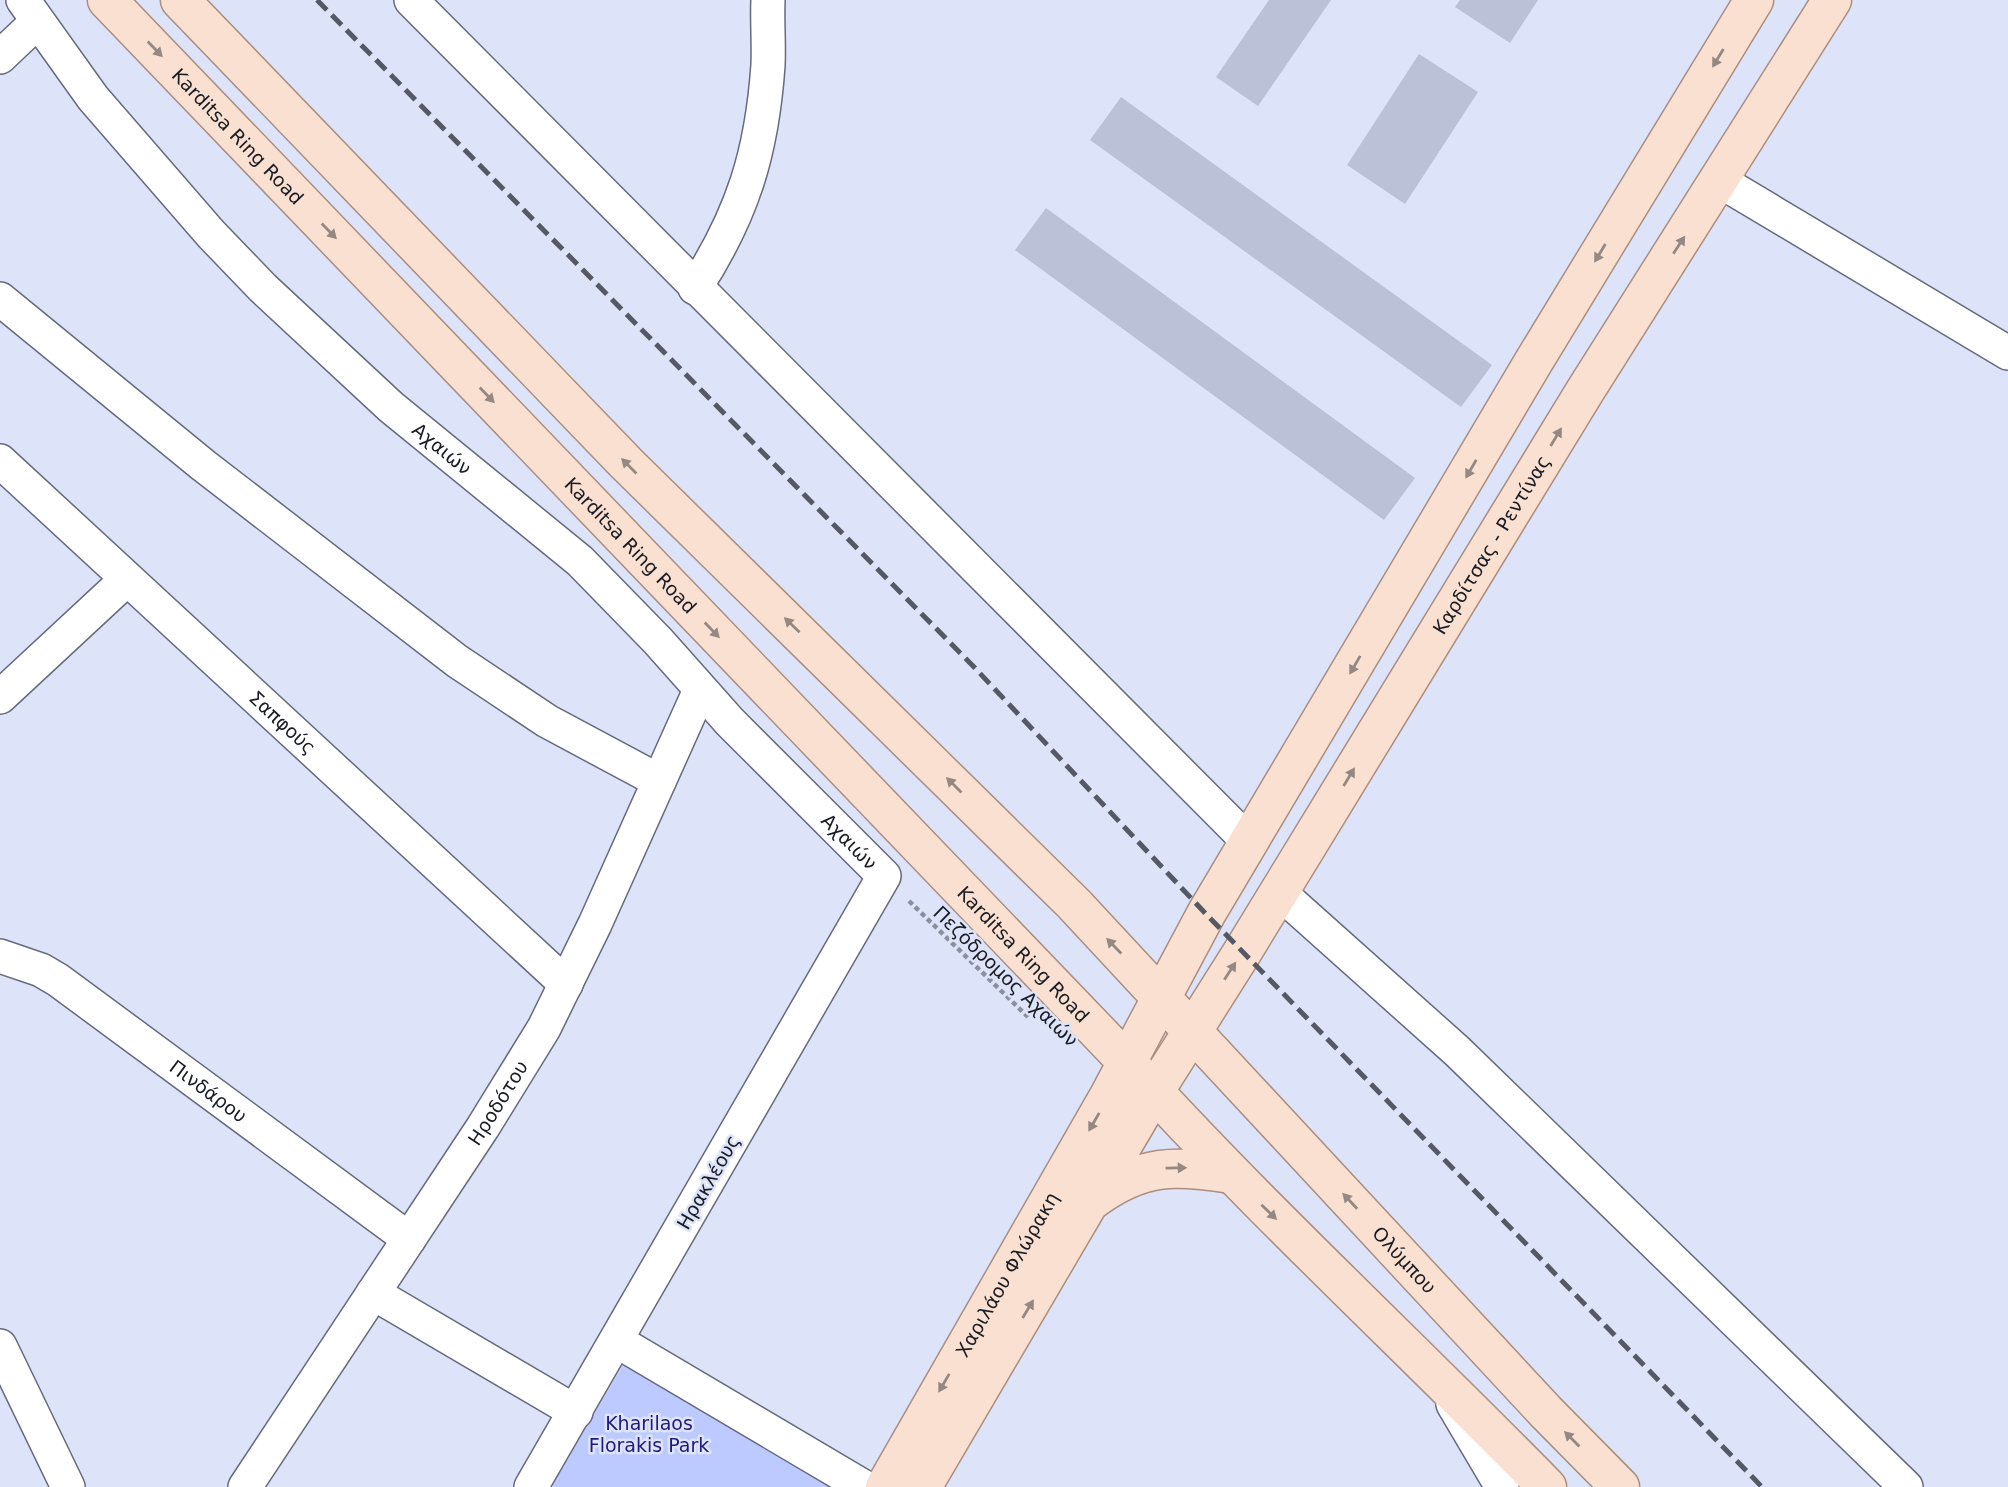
<svg xmlns="http://www.w3.org/2000/svg" width="2008" height="1487" font-family="'DejaVu Sans',sans-serif">
  <rect width="100%" height="100%" fill="#dde3f9"/>
  <path fill="#bdcaff" d="M627,1358L840,1487H555L552,1486Z"/>
  <path fill="#bbc1d6" d="M1269,0H1331L1258,106L1216,77Z
    M1460,0H1538L1510,43L1455,7Z
    M1419,54L1478,92L1405,204L1347,165Z
    M1121,97L1492,365L1461,407L1090,140Z
    M1046,208L1415,478L1384,520L1015,250Z"/>
  <g fill="none" stroke-linecap="round" stroke-linejoin="round">
    <defs>
      <g id="minor">
        <path id="s1" d="M23,0L93,98L211,234L263,288L391,407L580,561L658,641L730,722L884,876L531,1487"/>
        <path d="M411,0L1249,842"/>
        <path d="M0,57L37,22"/>
        <path d="M1720,181L2008,353"/>
        <path d="M695,288C743,214 762,152 768,65C769,43 767,22 768,0"/>
        <path d="M0,299L203,465L457,661L547,721L659,781"/>
        <path id="s2" d="M0,461L566,984"/>
        <path d="M0,697L127,579"/>
        <path d="M1279,892L1457,1051L1906,1487"/>
        <path id="s3" d="M0,956L41,970L58,980L409,1239"/>
        <path d="M373,1293L576,1412"/>
        <path d="M617,1341L864,1487"/>
        <path d="M0,1346L68,1487"/>
        <path d="M1453,1404L1502,1487"/>
        <path id="s4" d="M245,1487L483,1127L544,1028L595,924L700,690"/>
      </g>
      <g id="major">
        <path id="s5" d="M107,0L1127,1062C1261,1210 1408,1345 1547,1487"/>
        <path id="s6" d="M180,0L626,463L1074,904L1546,1412L1620,1487"/>
        <path d="M1094,1199C1142,1164 1174,1165 1231,1174"/>
        <path id="s7" d="M885,1487L1109,1096L1206,914L1534,361L1754,0"/>
        <path id="s8" d="M922,1487L1154,1092L1243,951L1585,391L1832,0"/>
      </g>
    </defs>
    <use href="#minor" stroke="#656a7d" stroke-width="36"/>
    <use href="#major" stroke="#aa8e81" stroke-width="41"/>
    <path stroke="#8b8f9f" stroke-width="4.5" stroke-dasharray="5 3.5" stroke-linecap="butt" d="M909,901L1028,1017"/>
    <use href="#minor" stroke="#fff" stroke-width="33"/>
    <use href="#major" stroke="#fae0d1" stroke-width="38"/>
    <path stroke="#555965" stroke-width="5" stroke-dasharray="14 7" stroke-linecap="butt" d="M317,0L974,667L1206,914L1762,1487"/>
  </g>
  <defs><path id="oneway-solid" d="M-6-.8H1V-3.2L6.5 0L1 3.2V.8H-6Z" transform="scale(1.75)"/></defs>
  <g fill="#958883">
    <use href="#oneway-solid" transform="translate(155 49) rotate(46)"/>
    <use href="#oneway-solid" transform="translate(1718 58) rotate(121)"/>
    <use href="#oneway-solid" transform="translate(329 231) rotate(46)"/>
    <use href="#oneway-solid" transform="translate(1679 245) rotate(-57)"/>
    <use href="#oneway-solid" transform="translate(1600 253) rotate(121)"/>
    <use href="#oneway-solid" transform="translate(487 395) rotate(46)"/>
    <use href="#oneway-solid" transform="translate(1556 437) rotate(-59)"/>
    <use href="#oneway-solid" transform="translate(629 466) rotate(-135)"/>
    <use href="#oneway-solid" transform="translate(1471 469) rotate(120)"/>
    <use href="#oneway-solid" transform="translate(792 625) rotate(-136)"/>
    <use href="#oneway-solid" transform="translate(712 630) rotate(46)"/>
    <use href="#oneway-solid" transform="translate(1355 665) rotate(120)"/>
    <use href="#oneway-solid" transform="translate(1349 777) rotate(-59)"/>
    <use href="#oneway-solid" transform="translate(954 785) rotate(-135)"/>
    <use href="#oneway-solid" transform="translate(1114 946) rotate(-134)"/>
    <use href="#oneway-solid" transform="translate(1230 971) rotate(-57)"/>
    <use href="#oneway-solid" transform="translate(1094 1122) rotate(120)"/>
    <use href="#oneway-solid" transform="translate(1176 1168) rotate(-1)"/>
    <use href="#oneway-solid" transform="translate(1350 1201) rotate(-133)"/>
    <use href="#oneway-solid" transform="translate(1269 1212) rotate(44)"/>
    <use href="#oneway-solid" transform="translate(1028 1309) rotate(-59)"/>
    <use href="#oneway-solid" transform="translate(944 1383) rotate(120)"/>
    <use href="#oneway-solid" transform="translate(1572 1439) rotate(-135)"/>
  </g>
  <g text-anchor="middle" stroke-width="5" stroke-linejoin="round" paint-order="stroke">
    <g font-size="19" fill="#1a1c24" stroke="#dde3f9">
      <text dy="7" stroke="none"><textPath href="#s5" startOffset="189">Karditsa Ring Road</textPath></text>
      <text dy="7" stroke="none"><textPath href="#s1" startOffset="616">Αχαιών</textPath></text>
      <text dy="7" stroke="none"><textPath href="#s8" startOffset="1101">Καρδίτσας - Ρεντίνας</textPath></text>
      <text dy="7" stroke="none"><textPath href="#s5" startOffset="756">Karditsa Ring Road</textPath></text>
      <text dy="7" stroke="none"><textPath href="#s2" startOffset="385">Σαπφούς</textPath></text>
      <text dy="7" stroke="none"><textPath href="#s1" startOffset="1183">Αχαιών</textPath></text>
      <text dy="7" stroke="none"><textPath href="#s5" startOffset="1323">Karditsa Ring Road</textPath></text>
      <text transform="translate(1006 976) rotate(44)" y="7">Πεζόδρομος Αχαιών</text>
      <text dy="7" stroke="none"><textPath href="#s3" startOffset="250">Πινδάρου</textPath></text>
      <text dy="7" stroke="none"><textPath href="#s4" startOffset="460">Ηροδότου</textPath></text>
      <text transform="translate(708 1182) rotate(-60)" y="7">Ηρακλέους</text>
      <text dy="7" stroke="none"><textPath href="#s6" startOffset="1757">Ολύμπου</textPath></text>
      <text dy="7" stroke="none"><textPath href="#s7" startOffset="245">Χαριλάου Φλώρακη</textPath></text>
    </g>
    <g font-size="19" fill="#1f1a7c" stroke="#dde3f9">
      <text x="649" y="1430">Kharilaos<tspan x="649" dy="22">Florakis Park</tspan></text>
    </g>
  </g>
</svg>
